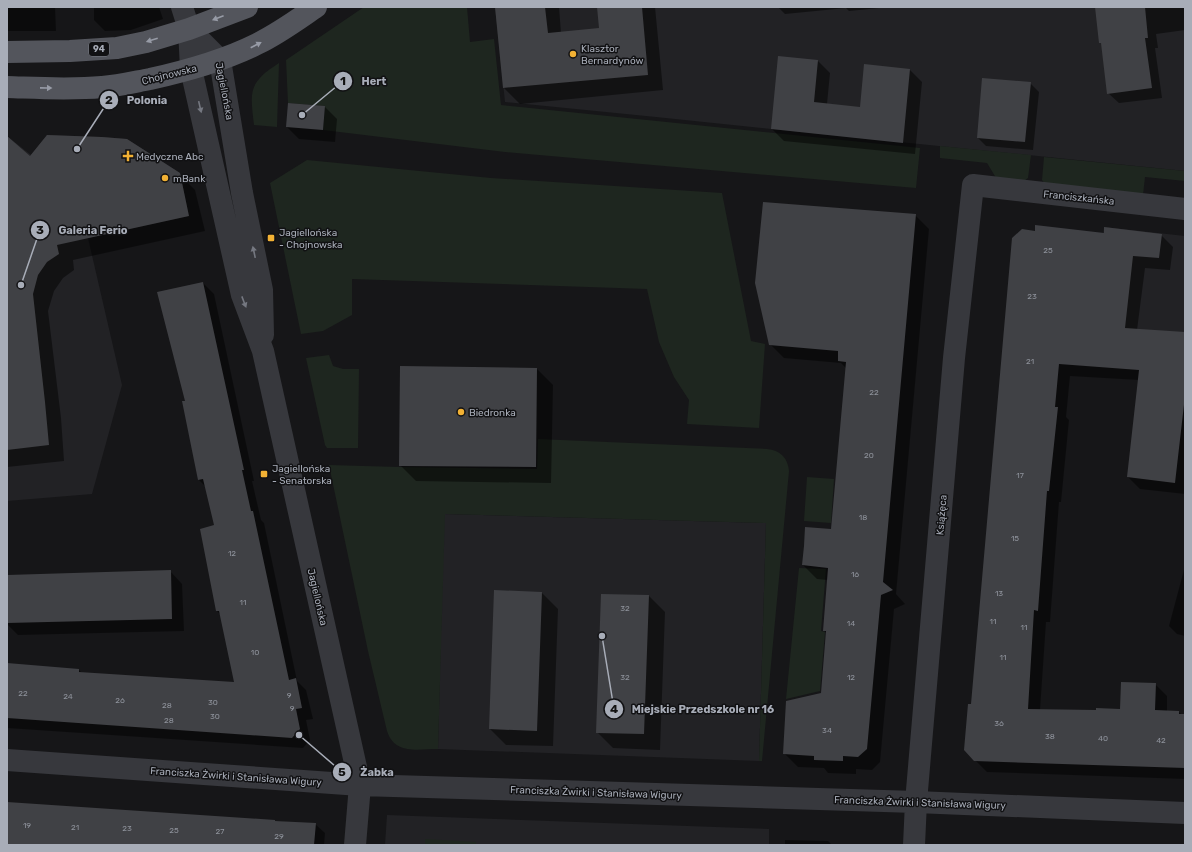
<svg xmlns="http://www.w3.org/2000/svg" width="1192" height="852" font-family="Rubik,sans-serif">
  <rect width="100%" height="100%" fill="#161618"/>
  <path fill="#222225" d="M495,7H1185V171L771,129L656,117L505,102Z
    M47,135L102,137L127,139L180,173L189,216L88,238L122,385L92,494L7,501V136L31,155Z
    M1104,227L1185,236V372L1095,306Z
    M444,514L766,523L759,761L438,749Z
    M387,815L769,829V845H385Z"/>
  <path fill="#1e261f" d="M364,7H467L470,42L494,39L501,105L920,148L916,188L505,152L323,130L325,106L288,103L286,60Z
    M279,63L277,127L254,125C250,91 248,83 279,63Z
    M940,146L1031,155L1028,178L1021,183L998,181L987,163L940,158Z
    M1044,157L1185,171V181L1145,177L1143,195L1047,186L1042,180Z
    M307,160L491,178L722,193L751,341L765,344L759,428L687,424L689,400L674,377L659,342L647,289L352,279V315L323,331L301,334L270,183Z
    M329,355L333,366L343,369H359L358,448H327L325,445L306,358Z
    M538,439L767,449C780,450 788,458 789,471L762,761H759L766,523L445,514L438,749C417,749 395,755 387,731L368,651L329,465L399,467L537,469Z
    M807,477L834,479L831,523L804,521Z
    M799,568L826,569L821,631L825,632L820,691L786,699Z
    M425,839L476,842V845H425Z"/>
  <path fill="#0007" d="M7,7H55L56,31H7Z
    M94,7H159L163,19L131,30L105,31L94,20Z
    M496,7H559L561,33L600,29L598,7H655L663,90L520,104L504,88Z
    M778,7H889L849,11L846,8L785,14Z
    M1096,7H1185V30L1156,34L1158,48H1155L1162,98L1119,103L1108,93L1102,44L1100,42Z
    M818,61L830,73L827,104L861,108L910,70L922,82L915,154L784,141L772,129Z
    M1030,83L1039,92L1033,150L986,146L978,138Z
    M325,107L337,119L335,142L299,139L287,127Z
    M7,138L30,157L179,174L195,190L205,231L73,260L74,270L63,278L54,291L48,311L61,418L64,461L7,467Z
    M915,215L929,229L896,594L905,604L894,609L880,762L872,770L856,769V774L828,773L824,768L798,767L784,753L822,693L827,634L824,630L828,580L817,579L803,565L832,530L847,369L841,363L784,358L770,344Z
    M1105,234L1161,235L1173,247L1170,270L1145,268L1137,330L1185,333V494L1140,489L1128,477L1139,380L1070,376L1066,417L1069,420L1061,502H1059L1050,622H1046L1040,710H1120L1155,684L1167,696V712H1179L1184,717H1185V779L987,772L975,760L972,705L1013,238Z
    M203,283L214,294L254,481H252L261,520L264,523L297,681L306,690L313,719L306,720L310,740L303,748L7,728V664L79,670L82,673L235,683L221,615L217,611L215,526L206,487L199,480L183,402L186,401Z
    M537,369L553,385L551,483L416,481L400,465Z
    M1185,566V636L1177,634L1169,626Z
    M170,571L182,584L184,631L18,635L7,624V576Z
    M495,591L542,593L558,609L553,746L506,745L490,729Z
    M649,596L665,612L660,750L613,748L597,732Z
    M7,803L315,824L325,833L324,845H7Z
    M785,840L828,841L832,845H785Z"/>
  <path fill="#404145" d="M495,7H545L548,33L599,28L597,7H642L648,75L503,88Z
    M1095,7H1145L1148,38H1145L1152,88L1107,94L1101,43H1099Z
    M778,56L818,60L814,102L860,107L864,64L910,69L903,143L771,129Z
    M982,78L1031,82L1025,142L977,138Z
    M288,103L325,106L323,130L286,127Z
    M47,135L102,137L127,139L180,173L189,216L57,245L59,254L47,262L38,275L33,294L45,402L49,445L7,450V136L30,156Z
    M763,202L916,214L883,582L893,590L881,595L867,749L858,757L843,756V761L814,760V756L783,754L786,701L821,693L826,631H823L828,568L802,565L804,546L805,527L831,529L846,362L838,361V351L769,345L755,283Z
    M1035,225L1104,233V227L1162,234L1159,258L1133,256L1125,328L1185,332V396L1175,483L1127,477L1139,370L1059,364L1055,407H1058L1049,491H1047L1038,611L1034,610L1028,709L1096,710V708L1120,709L1121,682L1156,683L1155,710L1179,711V714H1185V768L974,761L964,750L968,704H971L1012,238L1022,229L1035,231Z
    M203,282L244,470H242L251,511H253L289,680L296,678L302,708L296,709L300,729L292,738L7,718V663L79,669V672L234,682L219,611H216L200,529L214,525L203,479L198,480L182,401H185L157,292Z
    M400,366L537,368L536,467L399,466Z
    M171,570L172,619L7,623V575Z
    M494,590L542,592L537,731L489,729Z
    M601,594L649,595L644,734L596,733Z
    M7,802L275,820V821L316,823L314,845H7Z"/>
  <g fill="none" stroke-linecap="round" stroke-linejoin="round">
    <path stroke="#37383d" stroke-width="22" d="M182,7L189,29L191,69L242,295L263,351L360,785L355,845
      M189,29L220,60L242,193L262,290L263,335
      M7,760L360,785L916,802L1185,813
      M914,845L916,802L954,358L973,185L1185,209"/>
    <path stroke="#53555c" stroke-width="22" d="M7,52L70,51L117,48L146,42L189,29L247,7
      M7,87C39,88 70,90 102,87C118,86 134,82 150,79C186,71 223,61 257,44C278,34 297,20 316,7"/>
  </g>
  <defs><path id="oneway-solid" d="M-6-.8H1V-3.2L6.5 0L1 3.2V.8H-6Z"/></defs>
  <g fill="#979ba6">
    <use href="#oneway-solid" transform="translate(218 18) rotate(159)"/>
    <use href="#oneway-solid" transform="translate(152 40) rotate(163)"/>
    <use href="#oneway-solid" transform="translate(256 45) rotate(-27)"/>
    <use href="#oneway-solid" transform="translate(46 88) rotate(1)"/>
  </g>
  <g fill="#757881">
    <use href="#oneway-solid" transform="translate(200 107) rotate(77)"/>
    <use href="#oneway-solid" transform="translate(254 252) rotate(-102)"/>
    <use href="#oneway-solid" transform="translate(244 302) rotate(69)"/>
  </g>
  <g fill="#f2b134" stroke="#111113" stroke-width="1.5">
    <circle cx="573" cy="54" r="4"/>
    <path d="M126 150h4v4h4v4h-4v4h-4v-4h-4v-4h4z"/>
    <circle cx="165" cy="178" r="4"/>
    <rect x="267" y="234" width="8" height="8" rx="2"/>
    <circle cx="461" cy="412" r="4"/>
    <rect x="260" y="470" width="8" height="8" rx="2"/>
  </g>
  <g text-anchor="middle" stroke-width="3" stroke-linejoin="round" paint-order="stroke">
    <g font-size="8" fill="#8e929b">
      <text x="1048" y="253">25</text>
      <text x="1032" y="299">23</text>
      <text x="1030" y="364">21</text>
      <text x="874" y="395">22</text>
      <text x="869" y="458">20</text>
      <text x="1020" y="478">17</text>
      <text x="863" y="520">18</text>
      <text x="1015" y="541">15</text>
      <text x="232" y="556">12</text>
      <text x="855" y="577">16</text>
      <text x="999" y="596">13</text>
      <text x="243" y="605">11</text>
      <text x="625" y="611">32</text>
      <text x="993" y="624">11</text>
      <text x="851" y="626">14</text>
      <text x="1024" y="630">11</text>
      <text x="255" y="655">10</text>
      <text x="1003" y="660">11</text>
      <text x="625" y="680">32</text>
      <text x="851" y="680">12</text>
      <text x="23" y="696">22</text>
      <text x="289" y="698">9</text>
      <text x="68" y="699">24</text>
      <text x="120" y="703">26</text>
      <text x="213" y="705">30</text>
      <text x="167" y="708">28</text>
      <text x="292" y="711">9</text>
      <text x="215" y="719">30</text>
      <text x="169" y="723">28</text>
      <text x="999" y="726">36</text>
      <text x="827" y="733">34</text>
      <text x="1050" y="739">38</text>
      <text x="1103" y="741">40</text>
      <text x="1161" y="743">42</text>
      <text x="27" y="828">19</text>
      <text x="75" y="830">21</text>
      <text x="127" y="831">23</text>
      <text x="174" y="833">25</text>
      <text x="220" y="834">27</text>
      <text x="279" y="839">29</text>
    </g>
    <rect fill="#111113" stroke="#7b7e86" stroke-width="1" x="89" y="42" width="20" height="14" rx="3"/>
    <g font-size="9" font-weight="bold" fill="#a8adb8">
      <text x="99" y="52">94</text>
    </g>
    <g font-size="10" fill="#a8adb8" stroke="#111113" text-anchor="start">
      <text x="581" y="52">Klasztor<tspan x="581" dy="12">Bernardynów</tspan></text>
      <text x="136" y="160">Medyczne Abc</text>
      <text x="173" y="182">mBank</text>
      <text x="279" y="236">Jagiellońska<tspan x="279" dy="12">- Chojnowska</tspan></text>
      <text x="469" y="416">Biedronka</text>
      <text x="272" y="472">Jagiellońska<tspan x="272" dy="12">- Senatorska</tspan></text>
    </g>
    <g font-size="10" fill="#a8adb8" stroke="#111113">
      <text transform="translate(169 74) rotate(-14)" y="4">Chojnowska</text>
      <text transform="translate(225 91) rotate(79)" y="4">Jagiellońska</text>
      <text transform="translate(1079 197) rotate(6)" y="4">Franciszkańska</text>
      <text transform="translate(941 515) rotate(-85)" y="4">Książęca</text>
      <text transform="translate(318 597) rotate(77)" y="4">Jagiellońska</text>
      <text transform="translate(236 776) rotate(4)" y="4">Franciszka Żwirki i Stanisława Wigury</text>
      <text transform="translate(596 792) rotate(2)" y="4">Franciszka Żwirki i Stanisława Wigury</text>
      <text transform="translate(920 802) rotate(2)" y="4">Franciszka Żwirki i Stanisława Wigury</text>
    </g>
  </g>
  <path fill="none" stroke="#a8adb8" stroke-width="1.5" d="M302 115L343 81M77 149L109 100M21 285L40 230M602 636L614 709M299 735L342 772"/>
  <g fill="#a8adb8" stroke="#111113" stroke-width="1.5">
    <circle cx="302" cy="115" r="4"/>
    <circle cx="77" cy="149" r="4"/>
    <circle cx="21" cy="285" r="4"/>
    <circle cx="602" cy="636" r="4"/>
    <circle cx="299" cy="735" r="4"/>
    <circle cx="343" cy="81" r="10"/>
    <circle cx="109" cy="100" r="10"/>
    <circle cx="40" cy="230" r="10"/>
    <circle cx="614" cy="709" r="10"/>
    <circle cx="342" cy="772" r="10"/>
  </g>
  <g font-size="12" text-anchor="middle" font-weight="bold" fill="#111">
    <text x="343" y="85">1</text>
    <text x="109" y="104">2</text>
    <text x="40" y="234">3</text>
    <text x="614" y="713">4</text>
    <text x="342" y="776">5</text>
  </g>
  <g font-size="11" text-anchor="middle" font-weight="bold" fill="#a8adb8" stroke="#111113" stroke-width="3" stroke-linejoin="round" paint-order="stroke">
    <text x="374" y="85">Hert</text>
    <text x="147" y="104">Polonia</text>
    <text x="93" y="234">Galeria Ferio</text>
    <text x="703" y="713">Miejskie Przedszkole nr 16</text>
    <text x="377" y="776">Żabka</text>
  </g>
  <rect width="1192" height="852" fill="none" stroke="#a8adb8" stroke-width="16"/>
</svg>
